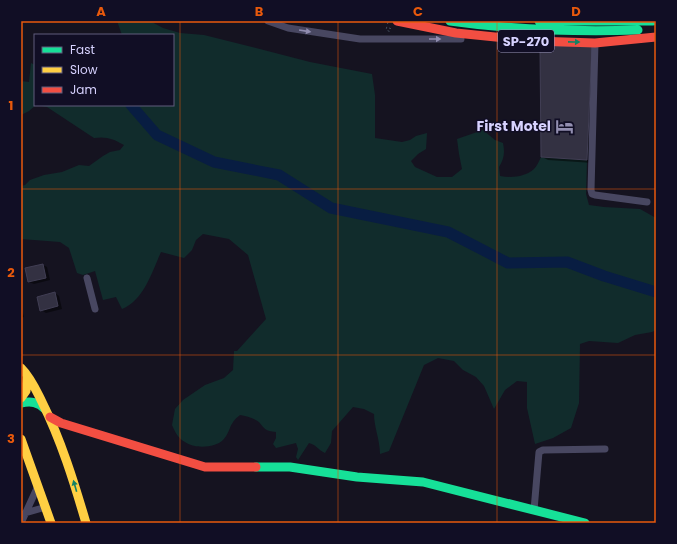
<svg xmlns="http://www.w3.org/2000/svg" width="677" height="544" font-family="Poppins,sans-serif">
  <rect width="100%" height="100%" fill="#151320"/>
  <path fill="#112c2c" d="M117,21H150L163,28L180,33L204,35L256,48L310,62L372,74L375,95V138L402,142L410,140L416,136L427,133L426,149L418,154L411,161L415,167L437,177H452L462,169L459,154L457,139L483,130L495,140L503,143C505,153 504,159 499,167L500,176C512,178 525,177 534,169C537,166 539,161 541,157L587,160L586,194L589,205L604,207L640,209L656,218V330L652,332L635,335L618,343L589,341L580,344L579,403L571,428L553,438L535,444L527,408V382L517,381L505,390L494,409L484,386L476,377L463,370L454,361L438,358L424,365L389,451L380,454C380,440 374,427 374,414L364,409L353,407L332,431L331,443L325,453C318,450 317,445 309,443L298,460L296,457L298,449L296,443L276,448L273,444L276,438V432C265,431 265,429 259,422C254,418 246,416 240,415C228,424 231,432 223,440C215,448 194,449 185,442C178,438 175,432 172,425L175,409L183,400L205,385L224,378L233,370L234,351H237L266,319L248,255L229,239L203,234L196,240L192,250L184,258L161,252C152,272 144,300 122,309L116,297L103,300L95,271L83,275L77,273L69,248L60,242L21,239V186L25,185L30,180L44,175L62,172L79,165L89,166L103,156L110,152L120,150L124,145C114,139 106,136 94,138L47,107L36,105L29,111L21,115V81L29,82L31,63L35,65V105H173V35H122Z"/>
  <path fill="#0007" d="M591,47L593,163L548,160L542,157Z
    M43,265L47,267L50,280L34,284L29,282L26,269Z
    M55,293L59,296L62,309L46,313L41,310Z
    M21,305L24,317L21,318Z"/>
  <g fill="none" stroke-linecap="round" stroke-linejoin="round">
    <path stroke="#081d42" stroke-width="11" d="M131,105L157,135L214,162L279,175L331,208L448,232L508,263L567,262L604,276L656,292"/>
  </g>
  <path fill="#333142" stroke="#413e54" d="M592,46L587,160L541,157L540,47Z
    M43,264L46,278L28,282L25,268Z
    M55,292L58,306L40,311L37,297Z"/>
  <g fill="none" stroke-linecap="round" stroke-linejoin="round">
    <path stroke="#43505f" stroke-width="1" stroke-dasharray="2 3" stroke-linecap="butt" d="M388,22L386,30L391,32
      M389,28L392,29"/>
    <path stroke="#484761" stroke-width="7" d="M268,21L288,28L360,39H461
      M595,43L591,190L592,194L595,195L647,202
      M87,278L95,309
      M534,510L539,452L543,450L605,449
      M25,513L46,507
      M21,523L38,486"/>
    <path stroke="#16e098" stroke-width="9" d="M450,21C513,30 575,32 638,30
      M539,21H653
      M21,403C31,401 38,402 45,409
      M256,467H290L357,477L423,482L585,523"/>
    <path stroke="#ffcf43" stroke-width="9" d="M21,368C31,378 36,390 42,402C61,440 74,482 86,523
      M21,398L26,391L27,377
      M21,439L51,523"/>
    <path stroke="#f24e42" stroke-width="9" d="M397,21L456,33L535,41L595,43L656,37
      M50,417L61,423L205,467H256"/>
  </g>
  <defs><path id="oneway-solid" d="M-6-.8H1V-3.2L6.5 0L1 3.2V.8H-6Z"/></defs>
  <g fill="#908cb0">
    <use href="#oneway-solid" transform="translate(305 31) rotate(9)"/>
    <use href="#oneway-solid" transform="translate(435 39)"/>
  </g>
  <g fill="#148264">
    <use href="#oneway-solid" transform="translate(574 42) rotate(1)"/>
    <use href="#oneway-solid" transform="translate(75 486) rotate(-106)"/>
  </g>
  <path fill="none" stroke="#e8590c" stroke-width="1" stroke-opacity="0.55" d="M180,21V523M338,21V523M497,21V523M21,189H656M21,355H656"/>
  <defs>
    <symbol id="hotel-bare" viewBox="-9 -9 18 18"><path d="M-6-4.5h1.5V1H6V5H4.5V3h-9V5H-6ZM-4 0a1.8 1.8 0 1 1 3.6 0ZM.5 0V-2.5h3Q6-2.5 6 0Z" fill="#938fb1" stroke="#110e25" stroke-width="2.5" paint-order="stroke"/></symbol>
  </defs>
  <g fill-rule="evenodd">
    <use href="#hotel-bare" x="552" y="114" width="25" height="25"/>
  </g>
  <g text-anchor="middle" stroke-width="3" stroke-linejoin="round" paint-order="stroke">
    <rect fill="#110e25" stroke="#9c97be" stroke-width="1" x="498" y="30" width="56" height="22" rx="3"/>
    <g font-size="13" font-weight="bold" fill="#d7d2ff">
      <text x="526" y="46">SP-270</text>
    </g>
    <g font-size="14" font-weight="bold" fill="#d7d2ff" stroke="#110e25" text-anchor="end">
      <text x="551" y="131">First Motel</text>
    </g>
  </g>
  <rect width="677" height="544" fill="none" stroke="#110e25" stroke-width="44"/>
  <rect x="34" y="34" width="140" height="72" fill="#110e25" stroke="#605c7c"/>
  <rect x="42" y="47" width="20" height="6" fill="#16e098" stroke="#605c7c"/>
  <text x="70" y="54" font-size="12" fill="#d7d2ff">Fast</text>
  <rect x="42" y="67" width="20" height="6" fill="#ffcf43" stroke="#605c7c"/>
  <text x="70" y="74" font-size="12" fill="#d7d2ff">Slow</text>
  <rect x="42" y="87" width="20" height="6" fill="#f24e42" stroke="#605c7c"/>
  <text x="70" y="94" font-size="12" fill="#d7d2ff">Jam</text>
  <rect x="22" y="22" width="633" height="500" fill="none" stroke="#e8590c" stroke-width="1.5"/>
  <g font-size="13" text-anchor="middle" font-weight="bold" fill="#e8590c">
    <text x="101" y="16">A</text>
    <text x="259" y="16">B</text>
    <text x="418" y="16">C</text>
    <text x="576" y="16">D</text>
    <text x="11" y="110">1</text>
    <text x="11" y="277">2</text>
    <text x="11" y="443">3</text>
  </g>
</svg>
